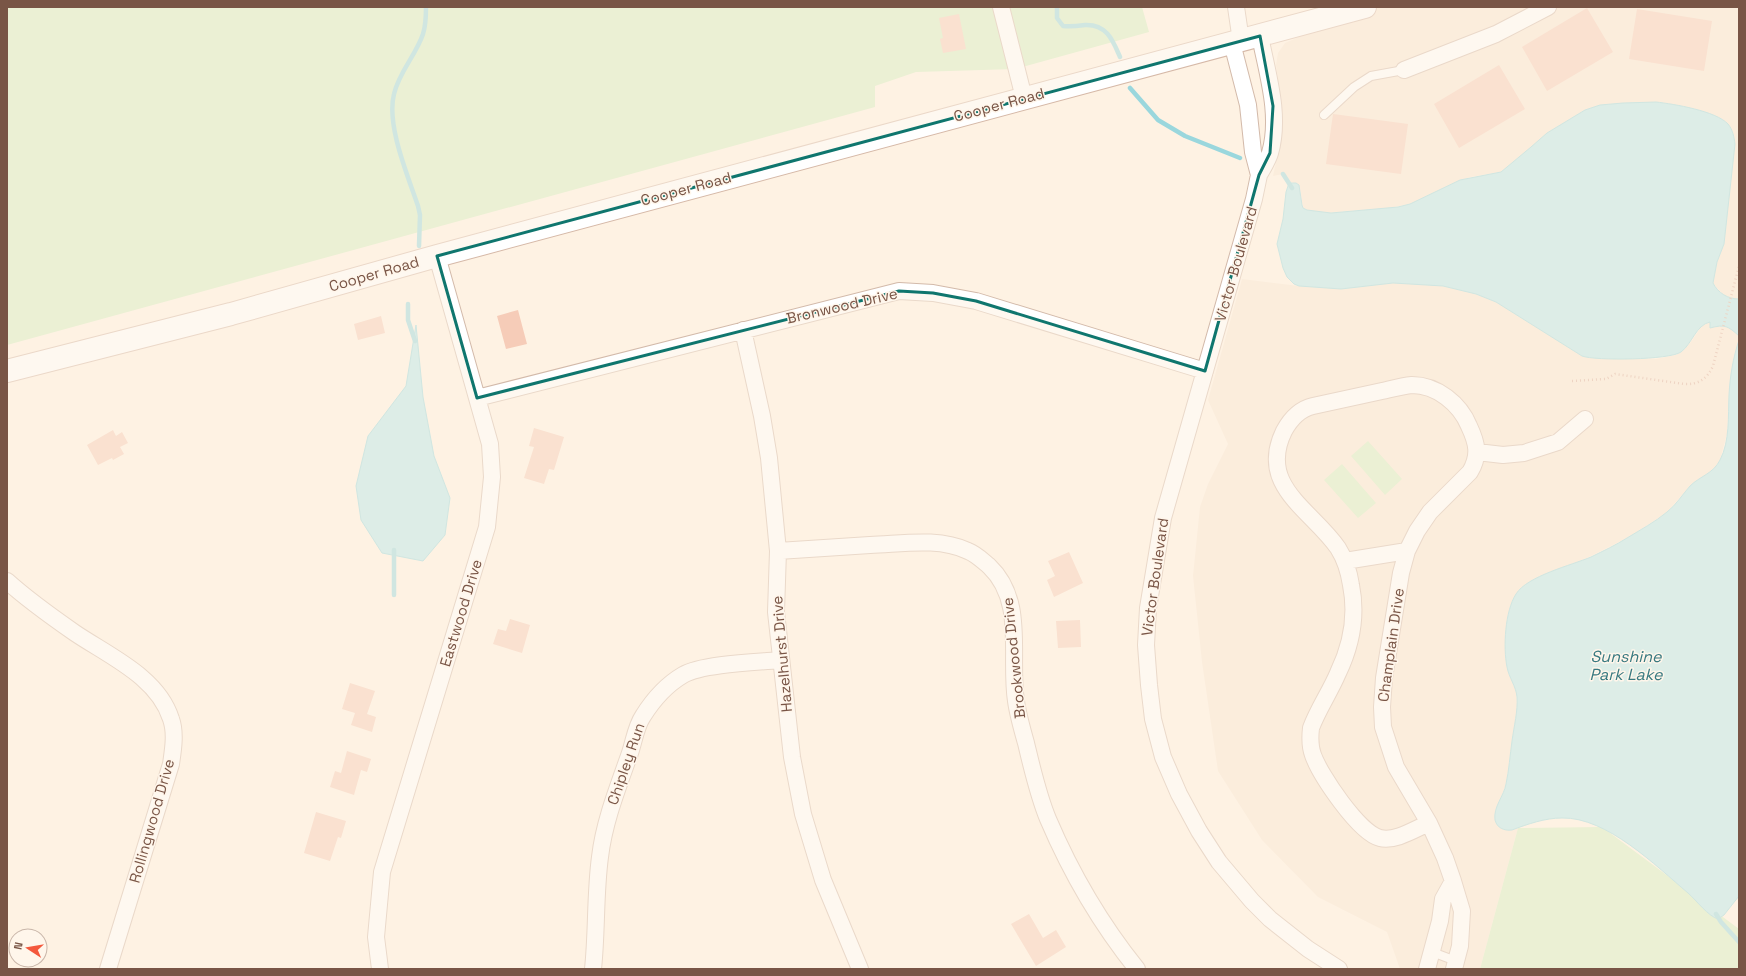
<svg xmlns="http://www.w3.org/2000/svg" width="1746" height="976" font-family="'Space Grotesk',sans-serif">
  <rect width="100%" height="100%" fill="#fef2e3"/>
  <path fill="#f9e6d3" d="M1369,7H1739V299L1729,298L1723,295L1713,283L1717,262L1724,244L1735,144L1732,130L1722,119L1712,115L1664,103H1623L1600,105L1585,110L1547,133L1532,147L1501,172L1470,177L1410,204L1383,209L1347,211L1331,213L1307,210L1303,208L1300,188L1292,182L1289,183L1283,174L1273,176L1281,139L1283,116L1276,65L1278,53L1285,43Z
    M1242,279L1299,286L1341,289L1393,283H1422L1447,287L1473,293L1496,302L1586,357L1656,359L1676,355L1683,351L1690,343L1702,326L1710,322L1730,327L1739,336L1730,382L1727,434L1720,460L1715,468L1709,474L1697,480L1690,486L1668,511L1660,517L1627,538L1579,562L1513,600L1510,607L1505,644L1507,669L1516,690L1517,709L1506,784L1497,807L1495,817L1512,830L1518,828L1480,969H1400L1387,932L1318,897L1262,840L1218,771L1202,662L1193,576L1200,507L1208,484L1228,444L1208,400Z"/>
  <path fill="#d5edc0" d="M7,7H1142L1149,32L1015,69L916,72L875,86V107L7,345Z
    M1368,441L1402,479L1385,495L1351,456Z
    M1342,464L1376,503L1358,518L1324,480Z
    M1602,827L1739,929V969H1480L1518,828Z"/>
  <path fill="#b5e6ea" stroke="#9ad7dd" d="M1656,102C1674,104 1716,111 1728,124C1733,130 1734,137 1735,144L1724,244L1717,262L1713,283C1718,293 1728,299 1739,299V336C1728,326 1725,324 1710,328V322C1696,325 1692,344 1681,352C1670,360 1595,361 1582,356L1496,302L1476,294L1443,286L1393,283L1341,289L1299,286L1294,284L1287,277L1283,268L1277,244L1283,219L1286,192L1289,183H1296L1299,185L1302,205L1303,208L1307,210L1331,213L1398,207L1410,204L1460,180L1501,172L1531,147L1547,133L1585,110L1600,105L1623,103Z
    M416,325L423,397L434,456L450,498L445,535L423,561L382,553L361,520L356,486L368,436L406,386Z
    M1739,340V896L1724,915L1718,919C1708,916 1697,901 1688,893C1656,866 1607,817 1562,818C1545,818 1528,824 1512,830C1504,831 1497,828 1495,820C1493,807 1504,796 1506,784C1509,770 1510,755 1512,741C1514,726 1518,711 1517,697C1516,686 1509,678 1507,667C1503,647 1505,611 1516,594C1527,576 1572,565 1591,557C1603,551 1616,545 1627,538C1640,530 1655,522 1667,512C1676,505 1682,495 1690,486C1700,476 1713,474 1720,460C1730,441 1728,416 1729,395C1730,376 1733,358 1739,340Z"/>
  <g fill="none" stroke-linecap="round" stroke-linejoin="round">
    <path stroke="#9ad7dd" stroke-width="4.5" d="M1057,7V18L1063,26C1071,27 1078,26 1085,25C1107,24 1113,41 1120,57
      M1130,88L1158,120L1185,136L1240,158
      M1283,174L1292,188
      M419,246L420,215L418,206C408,176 386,125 394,94C399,72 416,55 423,34C426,25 426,16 426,7
      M408,304V320L415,341
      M394,595V550
      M1716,914L1721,922L1739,942"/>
  </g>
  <path fill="#f6ccb8" d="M1587,8L1613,52L1547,91L1522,47Z
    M1637,9L1712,21L1704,71L1629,59Z
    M959,14L966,49L943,53L940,39L943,38L939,18Z
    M1499,65L1525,109L1459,148L1434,104Z
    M1333,114L1408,124L1401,174L1326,164Z
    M518,310L527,344L506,349L497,316Z
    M381,316L385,333L358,340L354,324Z
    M534,428L564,437L554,470L549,469L544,484L524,478L534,447L529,446Z
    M113,430L116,436L122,432L128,443L120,447L124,454L113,460L112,458L98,465L87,445Z
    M1069,552L1083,583L1054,597L1047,580L1055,576L1048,561Z
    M510,619L530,625L522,653L493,644L498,629L506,631Z
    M1080,620L1081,647L1058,648L1056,621Z
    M350,683L375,691L367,714L376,717L372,732L351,725L355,713L342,709Z
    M347,751L371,759L367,772L361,770L354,795L330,787L335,771L341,773Z
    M316,812L346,821L341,838L338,837L330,861L304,853Z
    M1029,914L1043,938L1056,930L1066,947L1036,966L1011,924Z"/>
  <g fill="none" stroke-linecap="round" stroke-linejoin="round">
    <defs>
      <path id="lane" d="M1324,115L1354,87L1371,76L1404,70
        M1432,952L1456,961"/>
      <path id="street" d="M1001,7L1024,98
        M1236,7L1241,41
        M1232,43L1248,105L1253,152L1259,175C1263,168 1268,160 1270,153C1281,115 1267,73 1260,36
        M1404,70L1496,34L1548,7
        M1259,175L1254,199L1163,518L1148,608L1146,645L1149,685L1153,719L1163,757L1179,794L1199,831L1219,862L1252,901L1270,919L1308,949L1339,969
        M743,330L762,416L769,458L778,551L776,612L792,757L803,814L823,880L860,969
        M477,398L899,291L933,293L976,301L1205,371
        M1477,452L1503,455L1524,453L1558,442L1585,419
        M778,551C809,549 840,547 870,545C902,544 938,537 968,551C976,554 983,561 989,566C1026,601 1009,656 1016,701C1018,715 1022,729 1026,743C1032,768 1038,795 1048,819C1071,873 1100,923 1137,969
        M1345,561L1407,551
        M7,581C28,600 52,617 75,633C109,656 158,677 171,719C176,733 173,750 171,764L108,969
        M1429,823C1415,829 1395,842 1380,838C1359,833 1320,775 1313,755C1310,747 1310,737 1311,728C1318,709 1330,692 1338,673C1351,646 1357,615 1351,585C1349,572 1345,559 1338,548C1312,510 1257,486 1284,431C1290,420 1300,409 1313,406C1336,401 1359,396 1382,391C1391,389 1402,386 1412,385C1437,385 1460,404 1469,426C1477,443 1480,455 1470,472L1430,512L1417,531L1407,551L1401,573L1384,678L1382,707L1383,727L1396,767L1429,823L1445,858L1453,881
        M380,969L376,937L382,872L487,527L492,477L490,444L437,256
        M593,969C597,932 595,894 600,857C604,822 618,787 630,753C634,741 636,726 643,716C653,700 666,685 683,675C701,664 757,662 781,660
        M1427,969L1440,921L1443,899L1453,881L1462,911L1460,946L1454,969"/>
      <path id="secondary" d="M7,371L231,314L437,256L1365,7"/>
    </defs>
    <use href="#lane" stroke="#d3baaa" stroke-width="10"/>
    <use href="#street" stroke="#d3baaa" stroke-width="18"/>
    <use href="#secondary" stroke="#d6b9a8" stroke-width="24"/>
    <path stroke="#dbaf9b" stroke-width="2.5" stroke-dasharray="1 3" stroke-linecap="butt" d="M1572,381L1606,379L1615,374L1684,384C1698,385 1707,379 1713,366L1739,266"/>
    <use href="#lane" stroke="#fff" stroke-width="8"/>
    <use href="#street" stroke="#fff" stroke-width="16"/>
    <use href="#secondary" stroke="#fff" stroke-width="22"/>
  </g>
  <path d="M0 0H1746V976H0ZM1260,36L1273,106L1270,153L1259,175L1205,371L976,301L933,293L899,291L477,398L437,256Z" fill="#fef2e3" fill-opacity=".55" fill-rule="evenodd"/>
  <path fill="none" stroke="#0f766e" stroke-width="3" stroke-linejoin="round" d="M1260,36L1273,106L1270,153L1259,175L1205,371L976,301L933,293L899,291L477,398L437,256Z"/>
  <g text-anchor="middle" stroke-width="3" stroke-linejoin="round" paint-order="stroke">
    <g font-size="15" fill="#795546" stroke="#fff6eb">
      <text transform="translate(999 105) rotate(-15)" y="5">Cooper Road</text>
      <text transform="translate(686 189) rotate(-15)" y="5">Cooper Road</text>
      <text transform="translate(1236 264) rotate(-74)" y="5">Victor Boulevard</text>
      <text transform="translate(374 274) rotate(-16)" y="5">Cooper Road</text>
      <text transform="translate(842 306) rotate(-13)" y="5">Bronwood Drive</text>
      <text transform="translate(1155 577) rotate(-82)" y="5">Victor Boulevard</text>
      <text transform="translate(461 613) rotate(-73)" y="5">Eastwood Drive</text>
      <text transform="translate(1391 645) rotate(-82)" y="5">Champlain Drive</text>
      <text transform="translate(782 654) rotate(-95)" y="5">Hazelhurst Drive</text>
      <text transform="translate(1014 658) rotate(-96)" y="5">Brookwood Drive</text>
      <text transform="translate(626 764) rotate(-71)" y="5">Chipley Run</text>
      <text transform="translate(152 821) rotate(-74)" y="5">Rollingwood Drive</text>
    </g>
    <g font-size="16" font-style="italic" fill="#387980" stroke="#fff6eb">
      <text x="1626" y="662">Sunshine<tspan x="1626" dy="18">Park Lake</tspan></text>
    </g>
  </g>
  <rect width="1746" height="976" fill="none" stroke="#795546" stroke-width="16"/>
  <g transform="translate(28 948) rotate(282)"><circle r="19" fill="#fff6eb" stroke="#c9b6a9"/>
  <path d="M0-3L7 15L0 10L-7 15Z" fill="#f4583c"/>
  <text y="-6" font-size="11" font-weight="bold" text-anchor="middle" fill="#795546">N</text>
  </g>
</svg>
